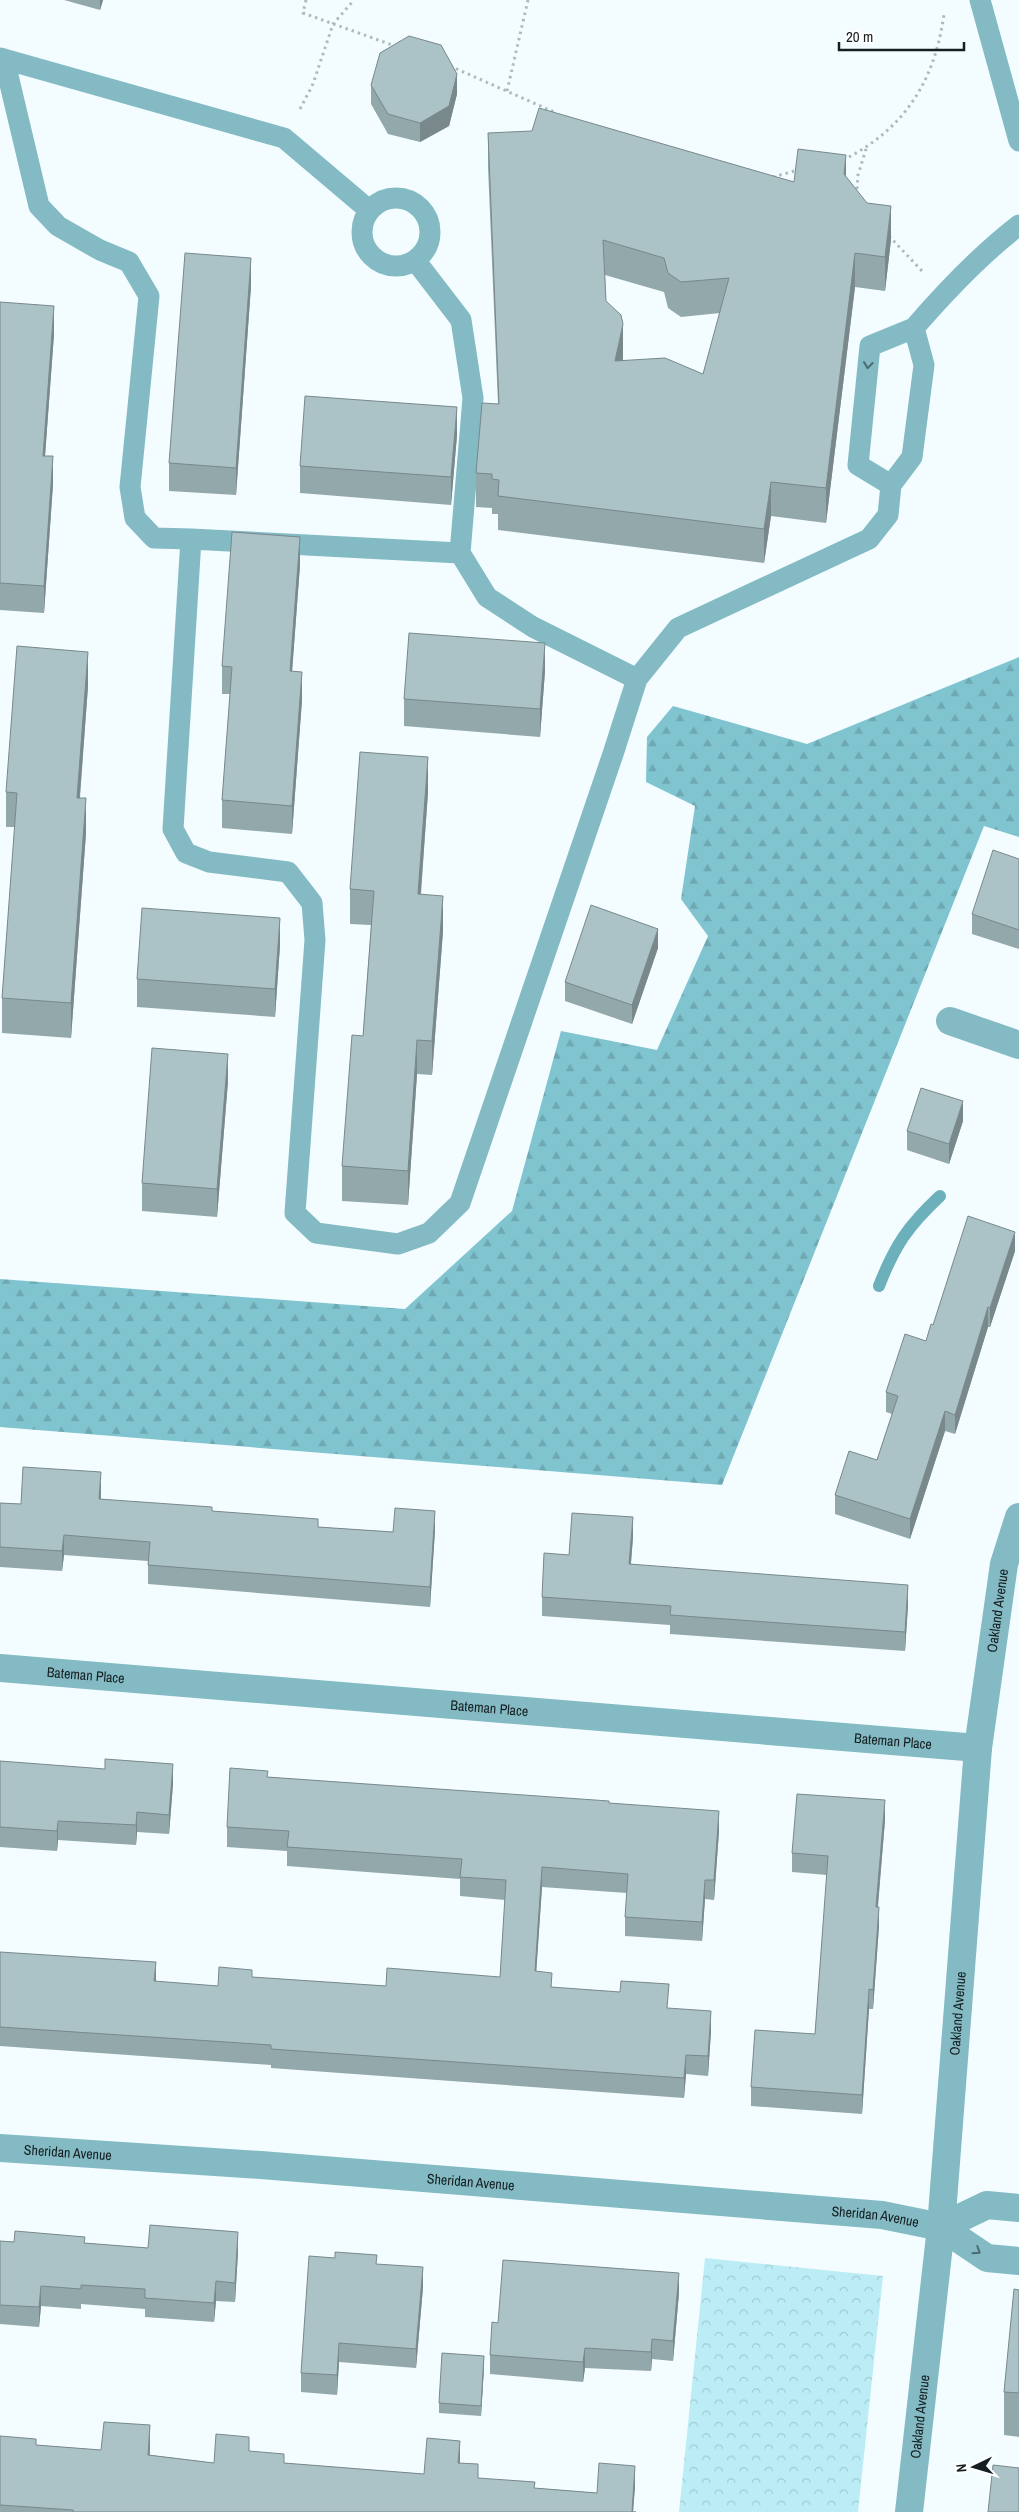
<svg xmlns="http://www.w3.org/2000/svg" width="1019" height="2512" font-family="'Archivo Narrow',sans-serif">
  <defs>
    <pattern id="forest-firs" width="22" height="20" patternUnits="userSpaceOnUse" patternTransform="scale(1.25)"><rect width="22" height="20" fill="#80c4d0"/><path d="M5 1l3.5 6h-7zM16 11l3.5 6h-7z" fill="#6ea8b2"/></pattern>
    <pattern id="park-crowns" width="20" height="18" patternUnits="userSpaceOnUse" patternTransform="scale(1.25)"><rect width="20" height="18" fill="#bcedf6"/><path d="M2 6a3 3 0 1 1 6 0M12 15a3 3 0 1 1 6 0" fill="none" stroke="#a1cbd3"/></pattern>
  </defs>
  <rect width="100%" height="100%" fill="#f3fdff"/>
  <path fill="url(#forest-firs)" d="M1019,657V837L984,826L722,1485L0,1427V1279L405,1309L512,1211L561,1031L657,1050L708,936L681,899L695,806L646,782L647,737L673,706L807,744Z"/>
  <path fill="url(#park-crowns)" d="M705,2258L883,2276L858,2512H679Z"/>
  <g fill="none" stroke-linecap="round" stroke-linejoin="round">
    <path stroke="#6cb0bc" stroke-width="12" d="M879,1286C895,1245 908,1226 940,1196"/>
    <path stroke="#b0babc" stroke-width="3" stroke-dasharray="2.5 4" stroke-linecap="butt" d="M306,0L303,13L395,46
      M450,66L554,112
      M507,91L528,0
      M300,109L313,84L333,24L354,0
      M843,160C904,130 935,81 944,14
      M773,177L798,170
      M857,189L858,175L866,149
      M889,236L922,271"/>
    <path stroke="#83bac4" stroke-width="21" d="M980,0L1019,141
      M0,58L4,59L39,206L58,226L100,250L129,262L149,296L130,487L135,518L154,538L191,539L173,829L186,853L209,862L288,872L312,903L315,940L295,1213L316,1233L398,1244L429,1233L460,1203L613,754L637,679L678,628L869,539L888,515L891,485L912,457L924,365L914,328C946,291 980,255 1019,225
      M4,59L284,138L369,210
      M362 232a34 34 0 1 1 68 0a34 34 0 1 1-68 0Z
      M891,485L858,465L870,346L914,328
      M191,539L460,553L473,398L461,320L415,260
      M460,553L487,597L533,627L637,679"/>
    <g stroke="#83bac4" stroke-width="28">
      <path d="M950,1021L1019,1045"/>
      <path id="s1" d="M0,1668L978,1748"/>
      <path id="s2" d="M909,2512L941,2227L978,1748L1004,1564L1019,1517"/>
    </g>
    <g stroke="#83bac4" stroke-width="28">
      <path id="s3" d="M0,2148L261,2165L882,2215L941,2227L987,2258L1019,2261"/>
      <path d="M941,2227L987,2205L1019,2208"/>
    </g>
  </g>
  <path fill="#93a8ab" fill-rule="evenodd" d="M64,0H103L100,10Z
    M371,85L457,94L449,126L420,142L388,134L371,104Z
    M488,133L794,182L846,177L891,240L885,291L855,287L826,523L771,516L764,563L498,530V514H492V508L476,507V473L498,404L488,167ZM605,275L664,292L668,308L681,317L720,313L703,374L623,360V359L606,301Z
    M251,286L236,495L169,491V463Z
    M0,302L54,334L45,456L53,484L44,613L0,610Z
    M457,435L451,505L300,493V466Z
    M300,565L292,671L302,700L292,834L222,828V800L230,694H222V666Z
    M545,671L540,737L404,726V699Z
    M88,686L80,798L86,833L71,1038L2,1033V998L15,827H6V792Z
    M428,792L421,894L443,931L432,1075L417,1074L408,1205L342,1201V1166L363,1036L371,925L350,924V889Z
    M1019,859V949L972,934V914Z
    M280,945L275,1017L137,1007V979Z
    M658,948L632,1024L565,1001V982Z
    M228,1081L217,1217L142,1211V1183Z
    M963,1121L949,1164L907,1150V1131Z
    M1015,1251L990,1327H988L955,1434L945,1431L910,1539L835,1514V1495L877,1460L892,1414L886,1412V1392L926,1341L933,1325Z
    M101,1492V1499L212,1511L318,1527L393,1532L435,1530L430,1607L148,1584V1561L64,1555L62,1571L0,1567V1503L21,1504Z
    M633,1537L631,1564L908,1605L905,1651L670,1634V1625L542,1616V1597L569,1555Z
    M0,1761L173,1784L169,1834L137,1832L136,1845L58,1840L57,1851L0,1847Z
    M268,1777L609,1803L719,1831L714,1900L705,1899L702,1941L625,1936V1917L627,1893L542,1887L536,1971L552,1987L668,2008L711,2031L708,2076L686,2074L684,2098L271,2068V2065L0,2046V1952L156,1982L218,1986L252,1977L386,1986L500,1977L505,1900L460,1896V1879L287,1866V1851L227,1847V1827Z
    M885,1820L878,1907L879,1926L873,2009H869L862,2114L751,2106V2087L815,2034L827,1875L792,1872V1853Z
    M0,2241L14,2242L85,2243L148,2248L238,2252L235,2302L216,2301L214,2322L145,2317V2309L81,2304V2309L41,2306L39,2327L0,2324Z
    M377,2264L423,2287L416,2368L339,2362L337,2395L301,2392V2373Z
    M1019,2290V2437L1004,2435V2392Z
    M679,2293L673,2361L652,2359L651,2371L585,2368L583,2382L490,2374V2355L498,2323Z
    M484,2367L481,2416L439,2413V2403Z
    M0,2436L36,2445L101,2450L150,2445V2455L214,2463L249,2451L284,2463L424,2474L460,2463L478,2478L535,2488L597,2493L635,2486L633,2512H636H0Z"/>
  <path fill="#78888b" d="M100,0H103L100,10Z
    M457,74V94L449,126L420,142V123Z
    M846,155V189L844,174Z
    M891,206V240L885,291V257Z
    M855,253V287L826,523V488Z
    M251,258V286L236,495V468Z
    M54,306V334L43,483V456Z
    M623,324V359L615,395V361Z
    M457,407V435L451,505V477Z
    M53,456V484L44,613V586Z
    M771,482V516L764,563V529Z
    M300,537V565L290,699V671Z
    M545,643V671L540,737V709Z
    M88,652V686L77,832V798Z
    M302,672V700L292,834V806Z
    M428,757V792L418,929V894Z
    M86,798V833L71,1038V1003Z
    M443,896V931L432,1075V1041Z
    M280,918V945L275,1017V989Z
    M658,929V948L632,1024V1005Z
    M417,1040V1074L408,1205V1171Z
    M228,1054V1081L217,1217V1189Z
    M963,1101V1121L949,1164V1144Z
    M1015,1232V1251L990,1327V1308Z
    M988,1307V1327L955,1434V1415Z
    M945,1411V1431L910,1539V1519Z
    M101,1472V1492L99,1519V1499Z
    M435,1511V1530L430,1607V1587Z
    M633,1517V1537L629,1584V1564Z
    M64,1535V1555L62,1571V1551Z
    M908,1585V1605L905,1651V1632Z
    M173,1764V1784L169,1834V1815Z
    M885,1800V1820L876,1926V1907Z
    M719,1811V1831L714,1900V1880Z
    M137,1812V1832L136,1845V1825Z
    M58,1821V1840L57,1851V1831Z
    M542,1867V1887L535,1991V1971Z
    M705,1880V1899L702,1941V1922Z
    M879,1907V1926L873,2009V1990Z
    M156,1962V1982L154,1981Z
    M869,1989V2009L862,2114V2095Z
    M711,2011V2031L708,2076V2056Z
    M686,2055V2074L684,2098V2078Z
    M238,2232V2252L235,2302V2283Z
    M423,2267V2287L416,2368V2349Z
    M679,2273V2293L673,2361V2341Z
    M216,2281V2301L214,2322V2303Z
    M41,2286V2306L39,2327V2307Z
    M652,2339V2359L651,2371V2352Z
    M339,2343V2362L337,2395V2375Z
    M585,2348V2368L583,2382V2362Z
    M484,2356V2367L481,2416V2406Z
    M150,2425V2445L148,2475V2455Z
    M460,2441V2461L458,2482V2463Z
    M635,2466V2486L633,2512H632Z"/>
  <path fill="#abc3c7" stroke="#78888b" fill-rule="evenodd" d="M409,36L441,45L457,74L449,106L420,123L388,114L371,85L380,53Z
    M539,108L794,182L798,149L846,155L844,174L867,203L891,206L885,257L855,253L826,488L771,482L764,529L498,496L499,480L492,479V474L476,473L482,403L499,404L488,133L532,131ZM603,240L664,258L668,273L681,282L729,278L703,374L665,358L615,361L623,324L621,315L606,301Z
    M185,253L251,258L236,468L169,463Z
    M0,302L54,306L43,456H53L44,586L0,583Z
    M305,396L457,407L451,477L300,466Z
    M232,532L300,537L290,671L302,672L292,806L222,800L232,667L222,666Z
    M409,633L545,643L540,709L404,699Z
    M17,646L88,652L77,798H86L71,1003L2,998L17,793L6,792Z
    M360,752L428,757L418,894L443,896L432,1041L417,1040L408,1171L342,1166L352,1035L363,1036L374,891L350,889Z
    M993,850L1019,859V930L972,914Z
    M591,905L658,929L632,1005L565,982Z
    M142,908L280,918L275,989L137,979Z
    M152,1048L228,1054L217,1189L142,1183Z
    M921,1088L963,1101L949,1144L907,1131Z
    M968,1216L1015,1232L990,1308L988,1307L955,1415L945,1411L910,1519L835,1495L849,1451L877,1460L898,1396L886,1392L905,1334L926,1341L931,1324L933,1325Z
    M23,1467L101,1472L99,1499L212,1507V1511L318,1519V1527L393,1532L395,1508L435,1511L430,1587L148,1565L150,1542L64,1535L62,1551L0,1547V1503L21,1504Z
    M572,1513L633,1517L629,1564L908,1585L905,1632L670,1615L671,1606L542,1597L544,1553L569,1555Z
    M105,1759L173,1764L169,1815L137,1812L136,1825L58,1821L57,1831L0,1827V1761L105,1769Z
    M230,1768L268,1771L267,1777L609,1801V1803L719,1811L714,1880H705L702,1922L625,1917L628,1874L542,1867L535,1971L552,1973L551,1987L620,1992L621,1981L669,1984L667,2008L711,2011L708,2056L686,2055L684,2078L271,2049V2045L0,2027V1952L156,1962L154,1981L218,1986L219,1967L252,1970V1977L386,1986L387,1968L500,1977L506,1880L460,1877L462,1859L287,1847L289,1831L227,1827Z
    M797,1794L885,1800L876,1907H879L873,1990L869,1989L862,2095L751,2087L755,2030L815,2034L828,1856L792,1853Z
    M150,2225L238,2232L235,2283L216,2281L214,2303L145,2298V2289L81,2285V2289L41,2286L39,2307L0,2305V2241L14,2242L15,2231L85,2237L84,2243L148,2248Z
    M335,2252L377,2255L376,2264L423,2267L416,2349L339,2343L337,2375L301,2373L309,2256L335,2258Z
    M503,2260L679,2273L673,2341L652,2339L651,2352L585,2348L583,2362L490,2355L492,2322L498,2323Z
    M1014,2289L1019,2290V2393L1004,2392Z
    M442,2353L484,2356L481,2406L439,2403Z
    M104,2422L150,2425L148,2455L214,2463L216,2434L249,2437V2451L284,2454V2463L424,2474L427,2438L460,2441L458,2463L478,2464V2478L535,2482L534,2488L597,2493L599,2463L635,2466L632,2512H636H73V2510L0,2505V2436L36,2439V2445L101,2450Z
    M993,2465L1019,2468V2512H988Z"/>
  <defs><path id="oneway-chevron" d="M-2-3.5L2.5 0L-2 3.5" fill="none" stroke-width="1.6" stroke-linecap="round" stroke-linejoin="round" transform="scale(1.25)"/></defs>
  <g stroke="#4c6c72">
    <use href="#oneway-chevron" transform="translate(868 365) rotate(96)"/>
    <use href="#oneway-chevron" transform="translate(977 2251) rotate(33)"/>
  </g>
  <g text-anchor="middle" stroke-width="4" stroke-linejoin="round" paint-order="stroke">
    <g font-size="14" fill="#151e20" stroke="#fff">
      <text dy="5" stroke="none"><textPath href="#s2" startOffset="906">Oakland Avenue</textPath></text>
      <text dy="5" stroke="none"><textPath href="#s1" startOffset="86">Bateman Place</textPath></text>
      <text dy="5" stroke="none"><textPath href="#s1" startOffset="491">Bateman Place</textPath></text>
      <text dy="5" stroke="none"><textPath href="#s1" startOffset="896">Bateman Place</textPath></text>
      <text dy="5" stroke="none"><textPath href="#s2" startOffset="501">Oakland Avenue</textPath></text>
      <text dy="5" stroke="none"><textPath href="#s3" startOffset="68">Sheridan Avenue</textPath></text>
      <text dy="5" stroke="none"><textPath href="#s3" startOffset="472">Sheridan Avenue</textPath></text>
      <text dy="5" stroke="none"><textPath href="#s3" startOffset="878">Sheridan Avenue</textPath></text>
      <text dy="5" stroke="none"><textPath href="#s2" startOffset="96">Oakland Avenue</textPath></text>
    </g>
  </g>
  <g transform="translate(974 2467) rotate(265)" stroke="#ffffff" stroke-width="4" paint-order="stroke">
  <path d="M0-4L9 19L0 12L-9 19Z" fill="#151e20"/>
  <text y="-8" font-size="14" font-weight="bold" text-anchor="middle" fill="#151e20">N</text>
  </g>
  <path d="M839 42v8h125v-8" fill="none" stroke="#151e20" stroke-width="2.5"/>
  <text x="846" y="42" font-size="15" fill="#151e20" stroke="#ffffff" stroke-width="4" paint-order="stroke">20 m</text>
</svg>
